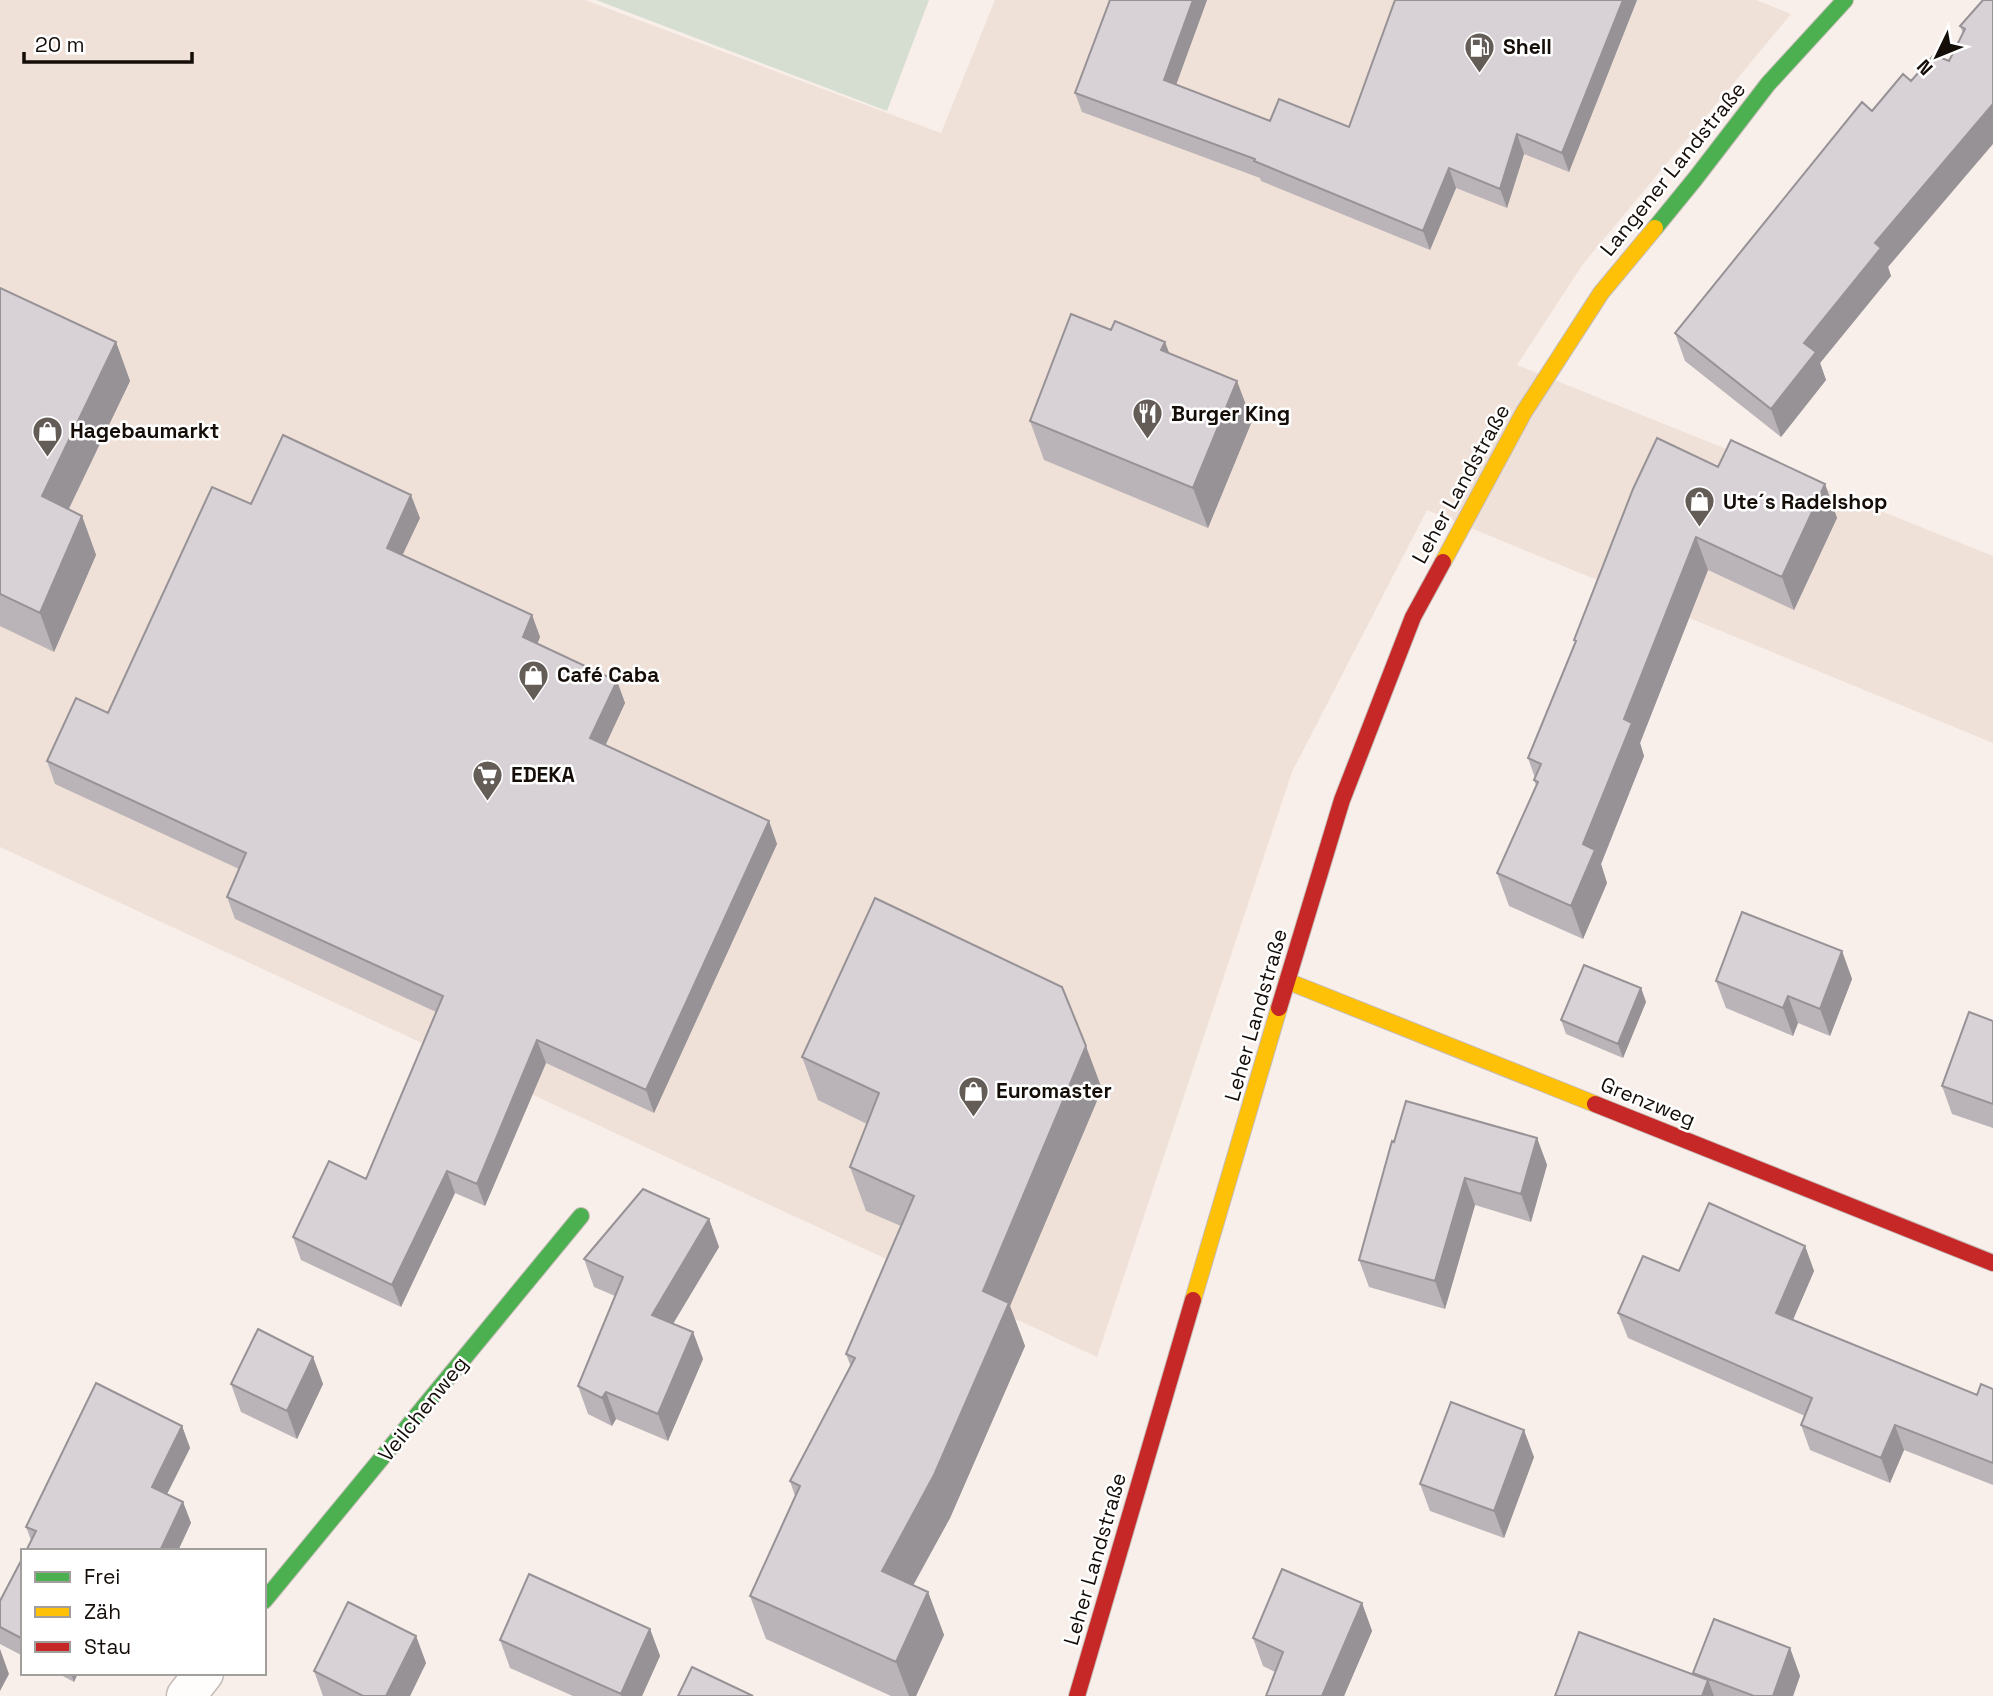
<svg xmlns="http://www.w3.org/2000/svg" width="1993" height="1696" font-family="'Space Grotesk',sans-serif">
  <rect width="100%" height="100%" fill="#f8efea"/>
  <path fill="#f0e1d8" d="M0,0H585L941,133L995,0H1756L1791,14L1583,264L1517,365L1993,556V743L1427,510L1292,772L1097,1357L0,847Z"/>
  <path fill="#d6ded1" d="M596,0H929L887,111Z"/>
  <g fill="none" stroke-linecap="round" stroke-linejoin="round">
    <defs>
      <path id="street" d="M186,1696L204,1673"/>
      <path id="fast" d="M1655,228L1695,179L1768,84L1845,0
        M264,1601L581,1216"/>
      <path id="slow" d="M1443,562L1524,412L1601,293L1655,228
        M1287,981L1595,1104
        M1193,1300L1279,1008"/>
      <path id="jam" d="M1279,1008L1342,800L1413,617L1443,562
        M1595,1104L1993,1263
        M1077,1696L1193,1300"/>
    </defs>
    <use href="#street" stroke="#c5bcb7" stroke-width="41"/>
    <use href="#fast" stroke="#c5bcb7" stroke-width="18"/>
    <use href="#slow" stroke="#c5bcb7" stroke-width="18"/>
    <use href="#jam" stroke="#c5bcb7" stroke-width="18"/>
    <use href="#street" stroke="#fefdfc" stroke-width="38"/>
    <use href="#fast" stroke="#4caf50" stroke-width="16"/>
    <use href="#slow" stroke="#ffc107" stroke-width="16"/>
    <use href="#jam" stroke="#c62828" stroke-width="16"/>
  </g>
  <path fill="#bab4b8" d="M1207,0L1176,84L1270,121L1349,127L1395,0H1637L1569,172L1524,154L1507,208L1456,188L1430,250L1261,181L1260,178L1082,112L1075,93Z
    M1983,0L1888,267L1891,276L1820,363L1826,380L1781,437L1685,361L1675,333L1872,111L1911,81L1949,61L1963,33L1960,26Z
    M0,288L116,342L130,381L69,509L82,516L96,555L54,652L0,626Z
    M1111,330L1165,342L1169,353L1252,421L1208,528L1044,460L1030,421Z
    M1718,467L1825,484L1837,518L1794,610L1708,570L1640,743L1644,756L1601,864L1607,883L1583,939L1509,906L1497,873L1536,785L1534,780L1535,778L1528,758L1575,642L1574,640Z
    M251,504L420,518L402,555L532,615L540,637L537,644L617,681L625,703L605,746L769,821L777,844L654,1113L546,1063L485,1206L455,1193L401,1307L301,1260L293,1237L366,1179L436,1012L235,919L227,897L239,869L55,784L47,761L108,713Z
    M1842,951L1852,979L1830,1036L1798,1023L1793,1036L1726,1008L1716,981Z
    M1641,988L1646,1002L1623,1058L1566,1034L1561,1020Z
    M1993,1021V1128L1952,1114L1942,1086Z
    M802,1057L1102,1089L1010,1306L1025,1346L950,1518L913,1586L928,1592L944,1635L916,1696H891L766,1639L750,1596L795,1496L790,1481L851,1367L846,1354L901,1226L866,1211L850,1167L867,1124L818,1100Z
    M1537,1138L1547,1165L1531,1222L1475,1205L1445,1309L1369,1287L1359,1260L1394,1142Z
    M709,1219L719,1247L673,1324L693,1332L703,1359L668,1441L616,1419L612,1426L588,1414L578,1386L615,1296L594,1287L584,1259Z
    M1805,1246L1814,1271L1793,1320L1977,1395L1993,1389V1485L1904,1450L1890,1483L1810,1450L1801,1425L1805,1416L1628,1338L1618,1313L1679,1271Z
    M313,1357L323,1384L297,1439L241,1412L231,1384Z
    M182,1426L190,1448L167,1494L183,1502L191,1523L31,1540L26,1527Z
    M1534,1457L1504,1538L1430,1511L1420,1484Z
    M23,1557V1656L0,1644V1601Z
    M1362,1603L1372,1631L1344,1696H1266L1275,1672L1263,1666L1253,1638Z
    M650,1629L660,1656L642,1696H573L510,1668L500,1640Z
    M416,1636L426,1663L410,1696H323L314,1671Z
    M1790,1648L1800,1676L1793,1696H1555L1693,1674Z
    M57,1673H78L74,1682Z"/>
  <path fill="#979296" d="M1193,0H1207L1171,99L1164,80Z
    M1623,0H1637L1569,172L1562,153Z
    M1993,104V144L1888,267L1891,276L1820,363L1826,380L1781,437L1771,409L1804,343L1875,243Z
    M1517,134L1524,154L1507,208L1500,189Z
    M1449,168L1456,188L1430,250L1423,231Z
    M116,342L130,381L56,535L42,496Z
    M1165,342L1180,382L1161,350Z
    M1237,381L1252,421L1208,528L1193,488Z
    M1825,484L1837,518L1794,610L1782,577Z
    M411,495L420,518L395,571L387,548Z
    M82,516L96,555L54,652L40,613Z
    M1696,537L1708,570L1640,743L1644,756L1601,864L1607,883L1583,939L1571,906L1583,844L1624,719Z
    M532,615L540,637L531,660L523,637Z
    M617,681L625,703L598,761L590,738Z
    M769,821L777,844L654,1113L646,1090Z
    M1842,951L1852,979L1830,1036L1820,1009Z
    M1641,988L1646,1002L1623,1058L1618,1044Z
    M1788,996L1798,1023L1793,1036L1783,1008Z
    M537,1040L546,1063L485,1206L477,1184Z
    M1086,1046L1102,1089L1010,1306L1025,1346L950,1518L897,1614L882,1571L983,1291Z
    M1537,1138L1547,1165L1531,1222L1521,1194Z
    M447,1171L455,1193L401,1307L392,1285Z
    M1465,1178L1475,1205L1445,1309L1435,1281Z
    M709,1219L719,1247L662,1342L652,1315Z
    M1805,1246L1814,1271L1785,1338L1776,1313Z
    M693,1332L703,1359L668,1441L658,1414Z
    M313,1357L323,1384L297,1439L287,1411Z
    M606,1392L616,1419L612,1426L602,1398Z
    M1895,1425L1904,1450L1890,1483L1881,1458Z
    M182,1426L190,1448L160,1508L152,1487Z
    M1524,1430L1534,1457L1504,1538L1494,1511Z
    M183,1502L191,1523L178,1551H160Z
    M928,1592L944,1635L916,1696H909L896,1662Z
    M1362,1603L1372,1631L1344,1696H1322Z
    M650,1629L660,1656L642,1696H621V1694Z
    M416,1636L426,1663L410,1696H386Z
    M1790,1648L1800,1676L1793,1696H1773Z
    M0,1649L9,1674L0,1691Z
    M71,1673H78L74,1682Z
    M1708,1680L1714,1696H1702Z"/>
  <path fill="#d8d1d6" stroke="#979296" stroke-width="2" d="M1110,0H1193L1164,80L1270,121L1279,99L1349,127L1395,0H1623L1562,153L1517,134L1500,189L1449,168L1423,231L1254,161L1255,159L1075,93Z
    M1983,0H1993V104L1875,243L1881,248L1804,343L1816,352L1771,409L1675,333L1862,102L1872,111L1903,74L1911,81L1934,55L1949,61L1965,29L1960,26Z
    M0,288L116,342L42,496L82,516L40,613L0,594Z
    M1071,314L1111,330L1115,321L1165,342L1161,350L1237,381L1193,488L1030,421Z
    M283,435L411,495L387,548L532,615L523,637L617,681L590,738L769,821L646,1090L537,1040L477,1184L447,1171L392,1285L293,1237L329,1161L366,1179L443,996L227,897L246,853L47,761L76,698L108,713L212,487L251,504Z
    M1657,438L1718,467L1731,440L1825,484L1782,577L1696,537L1624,719L1632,723L1583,844L1595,850L1571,906L1497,873L1538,782L1534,780L1541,764L1528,758L1576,641L1574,640L1633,489Z
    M875,898L1062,987L1086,1046L983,1291L1009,1303L934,1475L882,1571L928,1592L896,1662L750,1596L800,1486L790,1481L855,1358L846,1354L914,1196L850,1167L879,1093L802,1057Z
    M1742,912L1842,951L1820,1009L1788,996L1783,1008L1716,981Z
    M1584,965L1641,988L1618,1044L1561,1020Z
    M1969,1012L1993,1021V1104L1942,1086Z
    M1406,1101L1537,1138L1521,1194L1465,1178L1435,1281L1359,1260L1392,1141L1394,1142Z
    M643,1189L709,1219L652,1315L693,1332L658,1414L606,1392L602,1398L578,1386L623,1277L584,1259Z
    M1709,1203L1805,1246L1776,1313L1977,1395L1981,1384L1993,1389V1463L1895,1425L1881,1458L1801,1425L1812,1398L1618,1313L1643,1256L1679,1271Z
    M258,1329L313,1357L287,1411L231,1384Z
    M96,1383L182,1426L152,1487L183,1502L160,1551H26L36,1531L26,1527Z
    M1451,1402L1524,1430L1494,1511L1420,1484Z
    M23,1557V1639L0,1627V1601Z
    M1282,1569L1362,1603L1322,1696H1266L1283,1652L1253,1638Z
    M529,1574L650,1629L621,1694L500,1640Z
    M348,1602L416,1636L386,1696H363L314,1671Z
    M1714,1619L1790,1648L1773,1696H1754L1693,1673Z
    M1579,1632L1708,1680L1702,1696H1555Z
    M692,1667L753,1696H678Z"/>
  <defs>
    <symbol id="fuel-pin" viewBox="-11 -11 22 30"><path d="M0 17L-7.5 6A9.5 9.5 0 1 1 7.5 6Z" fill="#645c57" stroke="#fff"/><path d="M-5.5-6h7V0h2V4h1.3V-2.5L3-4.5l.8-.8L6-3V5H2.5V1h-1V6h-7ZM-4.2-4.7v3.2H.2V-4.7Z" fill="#fff"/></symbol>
    <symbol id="restaurant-pin" viewBox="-11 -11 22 30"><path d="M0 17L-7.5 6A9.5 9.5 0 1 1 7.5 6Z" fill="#645c57" stroke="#fff"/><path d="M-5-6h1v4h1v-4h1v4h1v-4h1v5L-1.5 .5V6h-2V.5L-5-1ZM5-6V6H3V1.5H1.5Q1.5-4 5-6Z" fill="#fff"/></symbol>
    <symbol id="shop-pin" viewBox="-11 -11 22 30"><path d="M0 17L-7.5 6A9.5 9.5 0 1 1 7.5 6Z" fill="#645c57" stroke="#fff"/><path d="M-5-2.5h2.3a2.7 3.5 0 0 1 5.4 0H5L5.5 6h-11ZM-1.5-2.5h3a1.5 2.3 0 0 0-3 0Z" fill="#fff"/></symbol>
    <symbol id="supermarket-pin" viewBox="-11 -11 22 30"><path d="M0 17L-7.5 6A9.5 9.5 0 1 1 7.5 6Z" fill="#645c57" stroke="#fff"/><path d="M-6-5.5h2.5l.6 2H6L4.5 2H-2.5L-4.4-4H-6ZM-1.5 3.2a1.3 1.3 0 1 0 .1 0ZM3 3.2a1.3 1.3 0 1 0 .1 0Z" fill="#fff"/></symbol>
  </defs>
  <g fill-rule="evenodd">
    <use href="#fuel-pin" x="1462" y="30" width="35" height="47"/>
    <use href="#restaurant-pin" x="1130" y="396" width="35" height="47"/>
    <use href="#shop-pin" x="30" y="414" width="35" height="47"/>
    <use href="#shop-pin" x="1682" y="484" width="35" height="47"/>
    <use href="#shop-pin" x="516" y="658" width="35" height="47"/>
    <use href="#supermarket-pin" x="470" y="758" width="35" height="47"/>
    <use href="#shop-pin" x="956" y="1074" width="35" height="47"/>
  </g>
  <g text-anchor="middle" stroke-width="5" stroke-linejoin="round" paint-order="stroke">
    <g font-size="21" font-weight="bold" fill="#150d08" stroke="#fff" text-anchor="start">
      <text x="1503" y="54">Shell</text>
      <text x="1171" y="421">Burger King</text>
      <text x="70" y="438">Hagebaumarkt</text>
      <text x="1723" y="509">Ute´s Radelshop</text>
      <text x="557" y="682">Café Caba</text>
      <text x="511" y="782">EDEKA</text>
      <text x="996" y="1098">Euromaster</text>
    </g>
    <g font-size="21" fill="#150d08" stroke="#fff">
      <text transform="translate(1673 169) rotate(-51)" y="7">Langener Landstraße</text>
      <text transform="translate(1461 484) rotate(-61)" y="7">Leher Landstraße</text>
      <text transform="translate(1256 1015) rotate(-74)" y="7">Leher Landstraße</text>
      <text transform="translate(1648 1102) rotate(22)" y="7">Grenzweg</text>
      <text transform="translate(423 1409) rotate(-51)" y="7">Veilchenweg</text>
      <text transform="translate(1095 1559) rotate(-74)" y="7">Leher Landstraße</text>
    </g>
  </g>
  <rect x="21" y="1549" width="245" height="126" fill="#ffffff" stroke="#a19e9c" stroke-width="2"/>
  <rect x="35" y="1572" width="35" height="10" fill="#4caf50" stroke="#a19e9c" stroke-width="2"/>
  <text x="84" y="1584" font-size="21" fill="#150d08">Frei</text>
  <rect x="35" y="1607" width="35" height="10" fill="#ffc107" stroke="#a19e9c" stroke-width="2"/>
  <text x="84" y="1619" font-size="21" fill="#150d08">Zäh</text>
  <rect x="35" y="1642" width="35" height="10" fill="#c62828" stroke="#a19e9c" stroke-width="2"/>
  <text x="84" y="1654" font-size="21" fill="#150d08">Stau</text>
  <g transform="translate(1937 56) rotate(227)" stroke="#ffffff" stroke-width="5" paint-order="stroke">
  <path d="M0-5L12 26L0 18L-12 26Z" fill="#150d08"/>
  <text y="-10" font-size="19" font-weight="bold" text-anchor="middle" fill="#150d08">N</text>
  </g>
  <path d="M24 52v10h168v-10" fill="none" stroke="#150d08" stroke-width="3.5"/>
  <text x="35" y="52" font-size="21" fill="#150d08" stroke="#ffffff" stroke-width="5" paint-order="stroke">20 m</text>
</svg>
